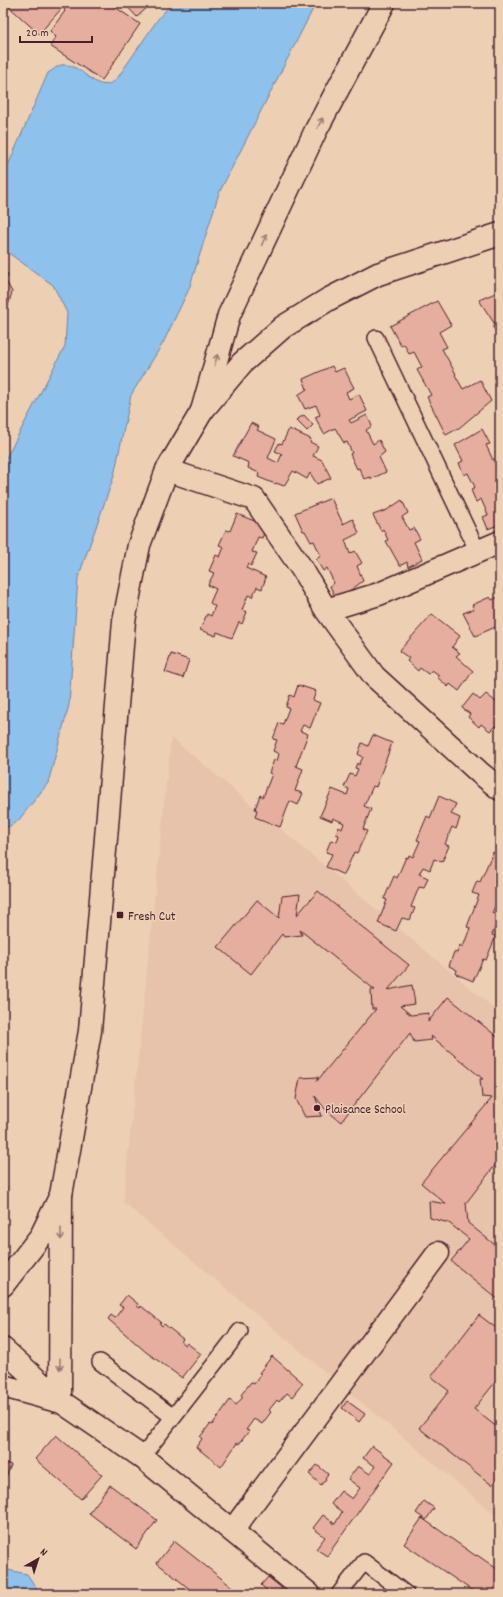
<svg xmlns="http://www.w3.org/2000/svg" width="503" height="1597" font-family="Dekko,sans-serif">
  <rect width="100%" height="100%" fill="#edd0b4"/>
  <filter id="ink" filterUnits="userSpaceOnUse"><feTurbulence type="fractalNoise" baseFrequency=".025" numOctaves="2"/><feDisplacementMap in="SourceGraphic" scale="8" xChannelSelector="R" yChannelSelector="G"/><feConvolveMatrix kernelMatrix="1 2 1 2 8 2 1 2 1" color-interpolation-filters="sRGB"/></filter>
  <g filter="url(#ink)">
    <path fill="#e8c3ab" d="M171,737L500,1013V1519L123,1202Z"/>
    <path fill="#8ec1eb" stroke="#73809e" d="M172,3H316L219,193L189,289L163,343L131,395L114,476L78,578L69,705L48,783L18,821L3,830V464L65,346L67,313L53,285L3,249V177L48,73C52,71 57,66 61,65C83,61 95,97 116,80L158,19Z
      M3,1569L27,1574L40,1594H3Z"/>
    <path fill="#e6ae9f" stroke="#4a1f2b" d="M3,3H57L62,8L39,34L6,4L3,7Z
      M66,3H109L140,24L102,80L50,46L56,37L50,31L65,11L64,10L67,5Z
      M124,3H152L137,17Z
      M3,271L8,274L6,281L12,292L8,306L3,308Z
      M500,291V339L493,327L496,326L479,300Z
      M437,301L451,325L439,332L447,347L442,349L456,374L455,375L463,389L480,380L491,401L459,428L446,435L427,397L431,395L417,370L422,367L414,352L409,354L404,344L401,346L390,326Z
      M332,366L335,372L344,368L354,388L346,392L349,399L359,394L367,411L349,420L351,423L367,415L372,426L366,430L373,444L379,440L385,452L379,457L386,472L371,479V477L364,479L359,468L357,469L350,454L352,453L347,442L344,443L335,428L324,434L315,417L320,415L316,405L305,409L298,395L307,389L303,379Z
      M304,415L313,425L307,431L296,420Z
      M251,423L259,427L257,430L276,439L268,458L278,463L282,454L275,451L279,443L282,444L289,429L311,439L310,442L318,446L313,456L322,460L331,478L317,484L310,473L307,479L293,471L284,486L276,483L275,484L258,477L259,473L248,468L249,463L233,456Z
      M482,429L490,444L486,445L493,460L496,458L500,465L498,471L500,474V524L488,529L483,517L488,515L481,499L476,502L471,490L475,487L468,473L464,475L459,463L463,461L455,445Z
      M331,498L343,524L353,519L359,533L345,540L350,554L355,551L362,563L357,566L363,581L348,592L335,597L330,586L334,583L327,568L323,571L316,559L321,556L314,541L311,542L305,531H303L295,513Z
      M402,500L408,513L402,517L409,530L414,528L420,539L414,542L422,559L408,567L407,562L400,566L386,541L388,540L383,529L381,531L373,515L387,510Z
      M237,514L267,526L262,538L258,537L252,552L257,553L251,566L248,564L246,568L266,577L262,589L257,587L252,597L248,595L242,610L247,612L242,624L239,622L232,638L217,632L216,636L200,630L207,614L211,616L215,606L210,603L216,589L208,585L214,573L209,571L216,555L220,557L224,547L219,545L226,530L230,531Z
      M500,596V625L475,636L463,613L474,609L472,605L490,597L492,600Z
      M432,614L460,636L452,647L460,653L456,656L473,671L459,691L450,684L448,687L437,677L439,675L432,670L428,674L420,668L418,671L407,661L409,658L399,651Z
      M171,654L189,660L183,678L165,672Z
      M298,685L316,691L313,700L320,703L310,728L303,725L300,731L308,734L296,766L303,769L295,791L303,793L298,805L290,801L280,827L255,817L257,810L255,809L260,795L263,797L272,774L269,773L274,760L277,761L279,754L273,751L277,740L273,739L279,723L283,724L289,708L286,707L290,695L294,697Z
      M473,694L480,700L486,694L500,705V731L495,726L490,731L481,724L479,727L468,717L470,714L462,708Z
      M373,735L392,743L376,787L373,786L364,806L371,809L363,829L367,831L357,853L354,852L344,875L326,867L332,854L326,852L331,840L337,842L339,835L336,834L339,827L342,829L344,823L333,818L332,821L320,816L332,789L347,795L349,789L344,787L350,774L355,776L358,769L355,768L357,763L359,765L363,757L358,754L362,743L368,746Z
      M439,796L456,804L451,814L460,818L456,829L452,827L445,844L449,846L442,862L434,859L430,870L423,867L419,874L428,878L424,888L419,887L411,907L415,908L410,920L402,918L396,931L378,923L387,900L384,899L394,876L397,878L406,857L408,858L409,855L413,857L420,841L417,840L427,816L430,818Z
      M500,844V895L492,913L500,916L492,935L496,936L486,960L483,959L473,981L456,974L457,970L449,966L454,952L457,953L460,945L463,947L470,928L467,927L479,895L472,893L477,881L480,882L493,852L496,853Z
      M318,891L409,965L388,990L412,985L415,1004L400,1006L411,1015L429,1013L428,1022L448,997L500,1039V1076L498,1078H500V1159L466,1203L468,1223L500,1249V1301L451,1261L469,1239L449,1223L430,1218L429,1201L446,1204L421,1183L492,1098L482,1097L480,1079H483L431,1036L432,1040L414,1042L410,1033L341,1122L325,1109L315,1096L322,1116L305,1117L296,1099L300,1078L318,1077L317,1081L376,1009H372L371,990H375L300,930L302,935L284,937L282,934L251,974L218,947L257,900L279,918L282,896L300,894L297,915Z
      M3,1185L7,1188L3,1194Z
      M127,1295L138,1304L137,1306L140,1308L141,1306L161,1322L160,1324L162,1326L164,1324L183,1339L181,1342L186,1345L187,1343L201,1354L182,1378L146,1352L108,1319L111,1315L115,1318L123,1307L119,1305Z
      M479,1315L500,1331V1376L474,1409L498,1428L500,1425V1475L492,1485L419,1428L449,1391L431,1377Z
      M272,1356L303,1383L292,1397L287,1393L279,1402L277,1400L269,1410L271,1412L262,1424L254,1419L246,1430L249,1431L239,1444L237,1443L221,1467L196,1447L202,1439L200,1437L210,1424L212,1425L230,1400L236,1405L243,1397L241,1395L251,1382L254,1384L261,1374L259,1373Z
      M347,1401L365,1414L359,1422L342,1408Z
      M56,1435L102,1475L81,1499L35,1459Z
      M372,1446L394,1462L327,1556L316,1549L325,1537L313,1528L323,1515L335,1524L342,1512L331,1504L341,1491L352,1499L360,1488L348,1479L358,1466L370,1474L375,1466L363,1458Z
      M3,1462L11,1465L3,1484Z
      M317,1465L328,1474L325,1478L326,1479L321,1485L309,1474Z
      M110,1485L157,1520L136,1549L89,1513Z
      M424,1501L434,1508L426,1520L416,1513Z
      M422,1518L476,1556L477,1555L500,1571V1594H477L404,1544Z
      M174,1541L241,1594H196L157,1563Z
      M268,1577L282,1588L278,1594H271L261,1585Z"/>
    <g fill="none" stroke-linecap="round" stroke-linejoin="round">
      <defs>
        <path id="lane" d="M376,338L478,552
          M100,1362L173,1417
          M142,1457L240,1331
          M339,1594L364,1562L406,1594"/>
        <path id="street" d="M167,470L254,499L302,569L326,610L379,594L500,542
          M326,610L374,676L480,773L500,789
          M3,1349L60,1401L142,1457L309,1594
          M3,1386L57,1401
          M60,1401L61,1195
          M232,1531L438,1253"/>
        <path id="secondary" d="M3,1285L41,1236L61,1195L90,1031L124,621L139,545L167,470L202,411L242,363L283,327L329,299L378,274L500,234"/>
        <path id="primary" d="M202,411L229,315L316,130L384,3"/>
      </defs>
      <use href="#lane" stroke="#4a1f2b" stroke-width="18"/>
      <use href="#street" stroke="#4a1f2b" stroke-width="25"/>
      <use href="#secondary" stroke="#4a1f2b" stroke-width="25"/>
      <use href="#primary" stroke="#4a1f2b" stroke-width="25"/>
      <use href="#lane" stroke="#edd0b4" stroke-width="15"/>
      <use href="#street" stroke="#edd0b4" stroke-width="22"/>
      <use href="#secondary" stroke="#edd0b4" stroke-width="22"/>
      <use href="#primary" stroke="#edd0b4" stroke-width="22"/>
    </g>
    <defs><path id="oneway-shaft" d="M-6 0H5M1.5-3L5.5 0L1.5 3" fill="none" stroke-width="1.6" stroke-linecap="round" stroke-linejoin="round"/></defs>
    <g stroke="#9c7870">
      <use href="#oneway-shaft" transform="translate(320 123) rotate(-62)"/>
      <use href="#oneway-shaft" transform="translate(264 240) rotate(-65)"/>
      <use href="#oneway-shaft" transform="translate(216 360) rotate(-75)"/>
      <use href="#oneway-shaft" transform="translate(61 1234) rotate(90)"/>
      <use href="#oneway-shaft" transform="translate(60 1364) rotate(90)"/>
    </g>
  </g>
  <g fill="#4a1f2b" stroke="#edd0b4" stroke-width="1.5">
    <rect x="116" y="911" width="8" height="8" rx="2"/>
    <circle cx="317" cy="1108" r="4"/>
  </g>
  <g text-anchor="middle" stroke-width="3" stroke-linejoin="round" paint-order="stroke">
    <g font-size="13" fill="#4a1f2b" stroke="#edd0b4" text-anchor="start">
      <text x="128" y="920">Fresh Cut</text>
      <text x="325" y="1113">Plaisance School</text>
    </g>
  </g>
  <rect width="503" height="1597" fill="none" stroke="#edd0b4" stroke-width="16"/>
  <rect x="8" y="8" width="487" height="1581" fill="none" stroke="#4a1f2b" stroke-width="1.5" filter="url(#ink)"/>
  <g transform="translate(38 1559) rotate(39)" stroke="#edd0b4" stroke-width="3" paint-order="stroke">
  <path d="M0-3L7 15L0 10L-7 15Z" fill="#4a1f2b"/>
  <text y="-6" font-size="11" font-weight="bold" text-anchor="middle" fill="#4a1f2b">N</text>
  </g>
  <path d="M20 36v6h72v-6" fill="none" stroke="#4a1f2b" stroke-width="2"/>
  <text x="26" y="36" font-size="12" fill="#4a1f2b" stroke="#edd0b4" stroke-width="3" paint-order="stroke">20 m</text>
</svg>
